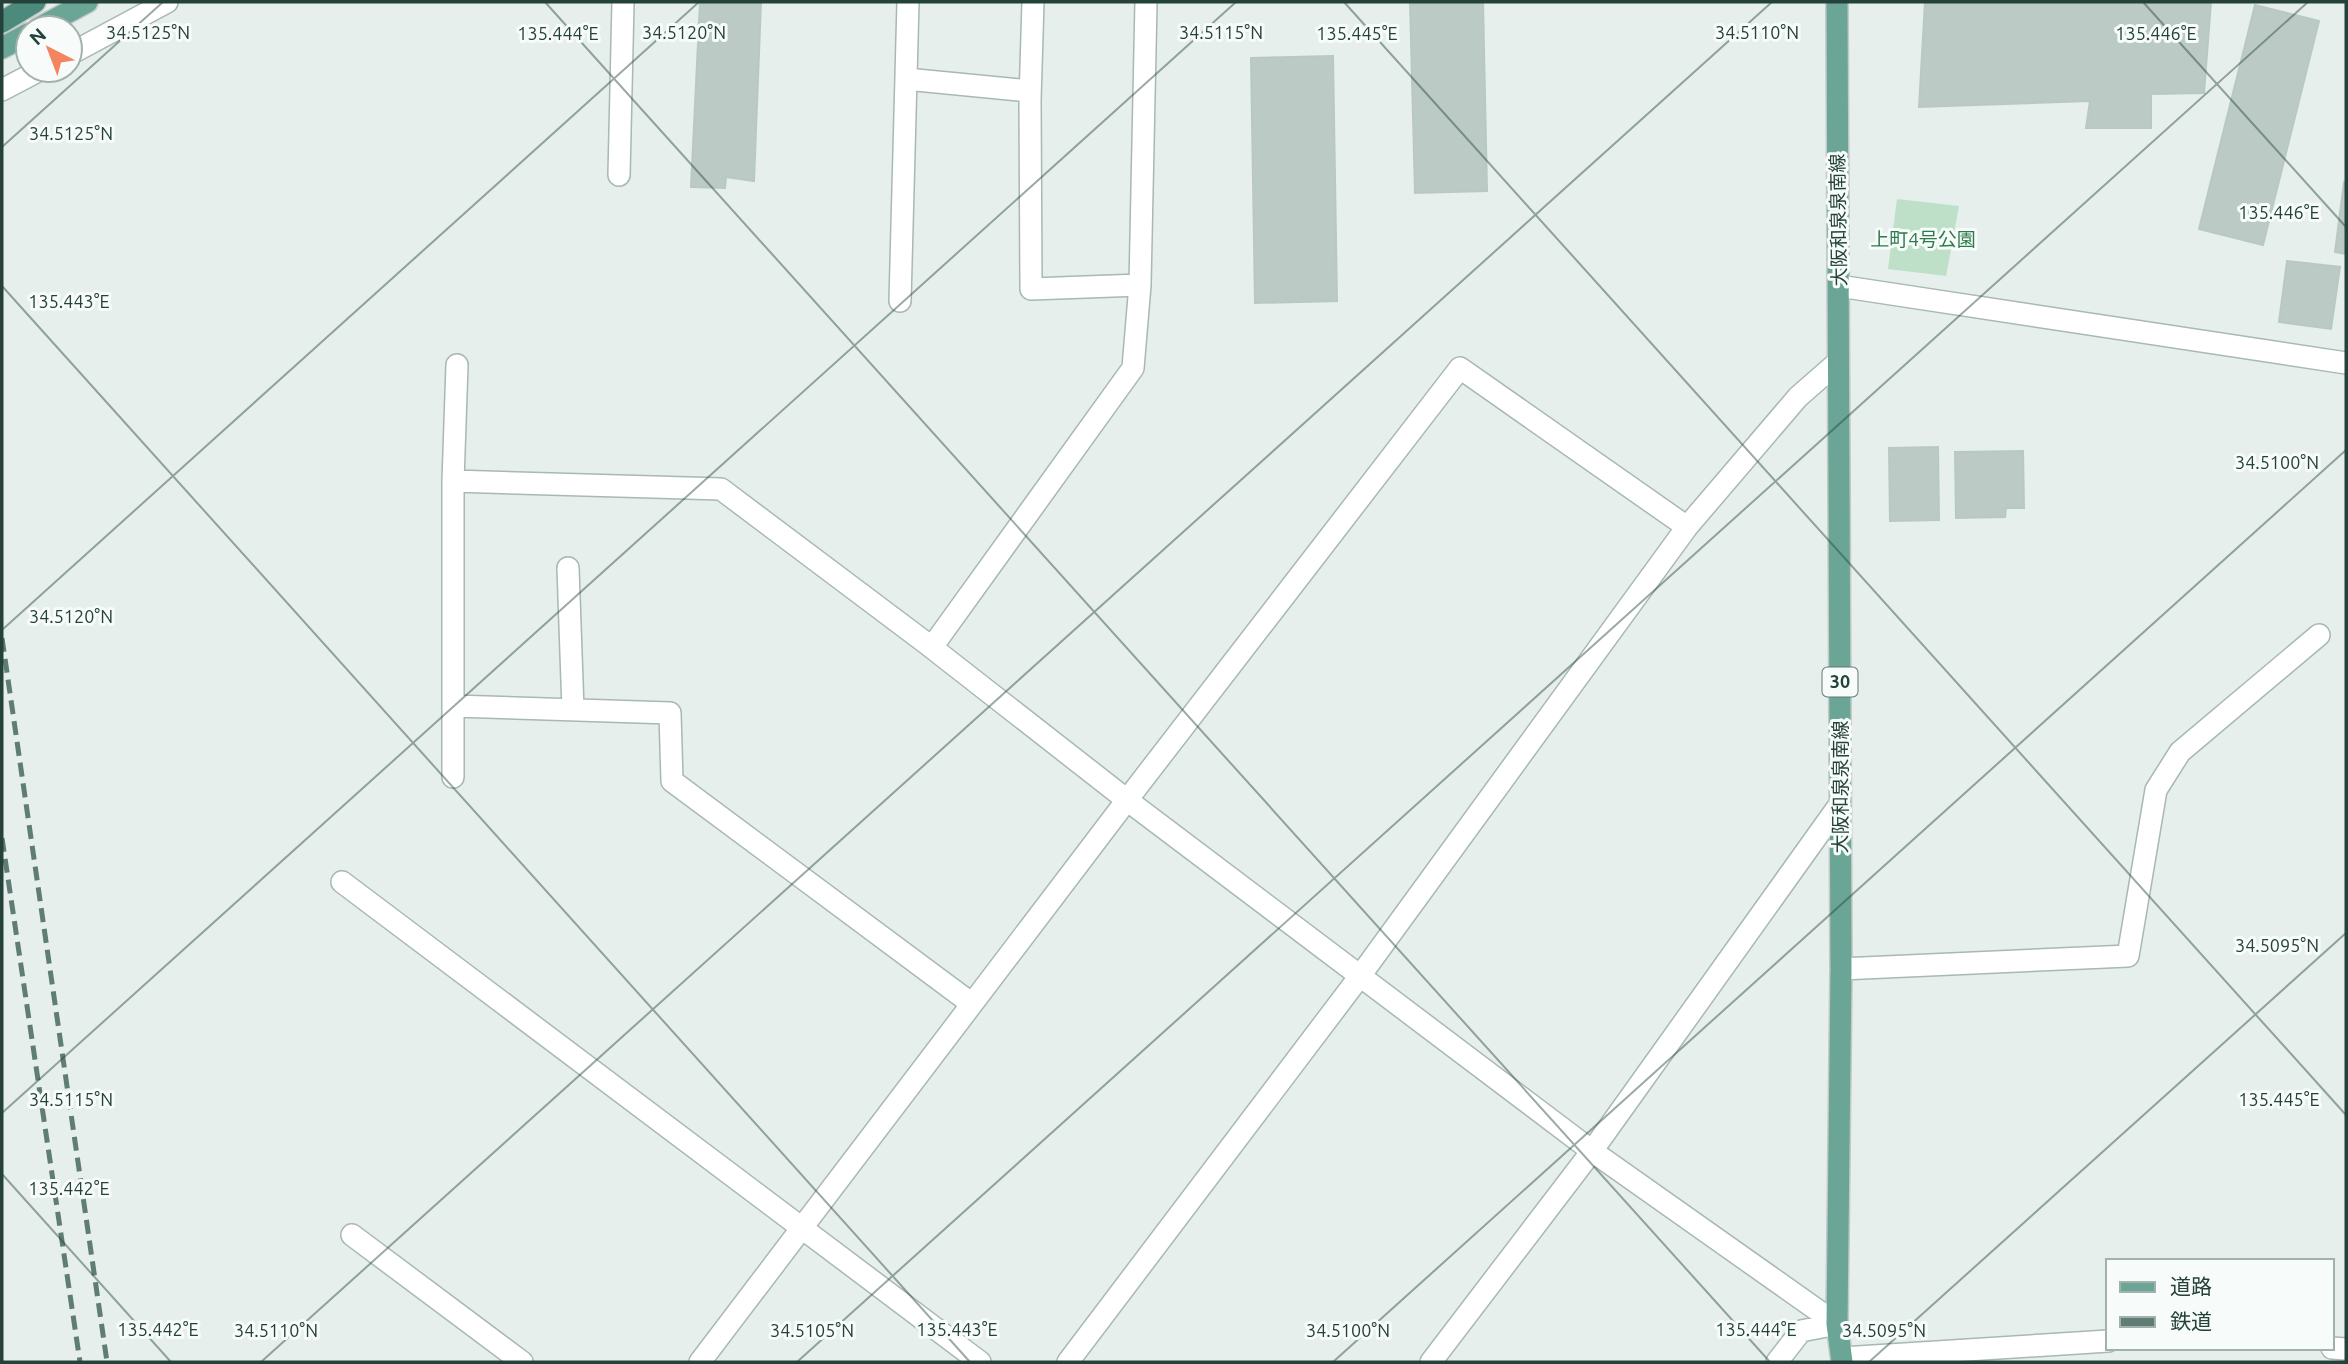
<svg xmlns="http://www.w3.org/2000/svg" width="2348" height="1364" font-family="Ubuntu,'Noto Sans JP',sans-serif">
  <rect width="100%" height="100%" fill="#e6efeb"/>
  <path fill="#bfe0c8" d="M1897,199L1959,206L1946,276L1888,269Z"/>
  <path fill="#bbcac4" stroke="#b8c9c2" stroke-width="2" d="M700,2H761L754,181L726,177L725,188L691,187Z
    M1410,2H1483L1487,191L1415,193Z
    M1925,2H2211L2204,93L2151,94V128H2086L2090,101L1919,107Z
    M2255,5L2319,21L2263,245L2199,229Z
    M1333,56L1337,301L1255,303L1251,58Z
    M2344,182L2346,183V254L2335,252Z
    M2287,261L2340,267L2331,329L2279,322Z
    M1938,447L1939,520L1890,521L1889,448Z
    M2023,451L2024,508H2006L2005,517L1956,518L1955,452Z"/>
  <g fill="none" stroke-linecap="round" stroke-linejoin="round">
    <defs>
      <path id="minor" d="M1033,2L1030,100L1031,289L1140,285
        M70,54L167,2
        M906,79L1030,91
        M2,90L40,70
        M619,175L623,2
        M1839,286L2346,363
        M900,301L908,2
        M453,481L721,489L926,643L1127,800L1592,1151L1840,804
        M568,568L573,710
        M932,647L1133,368L1140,285L1146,2
        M454,706L670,713L672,781L972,1004
        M453,777V481L457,365
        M342,882L980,1362
        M1841,969L2128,956L2156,790L2180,752L2319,635
        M352,1235L522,1362
        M2332,1348L2346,1349
        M1842,1358L2108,1341
        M700,1362L1127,800L1460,368L1687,527
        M1068,1362L1360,976L1687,527L1798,397L1838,362
        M1431,1362L1592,1151L1837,1324
        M1777,1362L1801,1331L1837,1324"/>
      <path id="primary" d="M1837,2L1841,969L1837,1324L1842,1362
        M39,28L87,2
        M2,48L28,34"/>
      <path id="trunk" d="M2,22L35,2"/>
    </defs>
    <use href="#minor" stroke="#a8b8b2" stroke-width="24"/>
    <use href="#primary" stroke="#c2cac8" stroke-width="24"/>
    <use href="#trunk" stroke="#c2cac8" stroke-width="24"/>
    <use href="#minor" stroke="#fff" stroke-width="21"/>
    <use href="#primary" stroke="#6aa596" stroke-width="21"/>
    <use href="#trunk" stroke="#4c8a7c" stroke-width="21"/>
    <path stroke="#5f7d75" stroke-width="5" stroke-dasharray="14 7" stroke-linecap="butt" d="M2,638L107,1362
      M2,838L80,1362"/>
  </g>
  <path fill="none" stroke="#24423a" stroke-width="2" stroke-opacity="0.45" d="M545,2L1770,1362M1344,2L2346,1115M2143,2L2346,227M2,147L163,2M2,286L970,1362M2,630L699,2M2,1113L1236,2M2,1174L171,1362M261,1362L1772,2M797,1362L2308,2M1333,1362L2346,450M1869,1362L2346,933"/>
  <g text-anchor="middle" stroke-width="6" stroke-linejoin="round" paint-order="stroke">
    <rect fill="#f7fbf9" stroke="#637a73" stroke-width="2" x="1822.5" y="667.5" width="35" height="29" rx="5"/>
    <g font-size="18" font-weight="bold" fill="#24423a">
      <text x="1840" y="688">30</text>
    </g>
    <g font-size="19" fill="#24423a" stroke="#f7fbf9">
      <text transform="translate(1838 220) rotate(-91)" y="7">大阪和泉泉南線</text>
      <text transform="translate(1840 787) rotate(-90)" y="7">大阪和泉泉南線</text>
    </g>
    <g font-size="19" fill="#2d7a4b" stroke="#f7fbf9">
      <text x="1923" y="246">上町4号公園</text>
    </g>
  </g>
  <g font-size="18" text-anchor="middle" fill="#24423a" stroke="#f7fbf9" stroke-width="6" stroke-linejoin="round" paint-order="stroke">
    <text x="148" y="39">34.5125°N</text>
    <text x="684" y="39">34.5120°N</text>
    <text x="1221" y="39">34.5115°N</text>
    <text x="1757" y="39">34.5110°N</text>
    <text x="1357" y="40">135.445°E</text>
    <text x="558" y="40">135.444°E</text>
    <text x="2156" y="40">135.446°E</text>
    <text x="71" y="140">34.5125°N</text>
    <text x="2279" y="219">135.446°E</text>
    <text x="69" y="308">135.443°E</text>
    <text x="2277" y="469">34.5100°N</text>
    <text x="71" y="623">34.5120°N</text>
    <text x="2277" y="952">34.5095°N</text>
    <text x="71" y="1106">34.5115°N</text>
    <text x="2279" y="1106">135.445°E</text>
    <text x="69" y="1195">135.442°E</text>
    <text x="158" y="1336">135.442°E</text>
    <text x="957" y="1336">135.443°E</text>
    <text x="1756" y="1336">135.444°E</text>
    <text x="276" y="1337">34.5110°N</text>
    <text x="812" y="1337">34.5105°N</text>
    <text x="1348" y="1337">34.5100°N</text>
    <text x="1884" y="1337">34.5095°N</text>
  </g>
  <rect width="2348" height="1364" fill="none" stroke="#24423a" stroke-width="7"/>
  <rect x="2106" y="1259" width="228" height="91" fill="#f7fbf9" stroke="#a3b1ad" stroke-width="2"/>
  <rect x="2120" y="1282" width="35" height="10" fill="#6aa596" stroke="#a3b1ad" stroke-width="2"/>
  <text x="2170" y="1294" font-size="21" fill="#24423a">道路</text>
  <rect x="2120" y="1317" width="35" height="10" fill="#5f7d75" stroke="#a3b1ad" stroke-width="2"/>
  <text x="2170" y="1329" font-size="21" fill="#24423a">鉄道</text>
  <g transform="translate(49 49) rotate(318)"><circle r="33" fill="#f7fbf9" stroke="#a3b1ad" stroke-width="2"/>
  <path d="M0-5L12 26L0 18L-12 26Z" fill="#f4845f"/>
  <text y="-10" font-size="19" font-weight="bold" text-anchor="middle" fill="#24423a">N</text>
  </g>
</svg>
